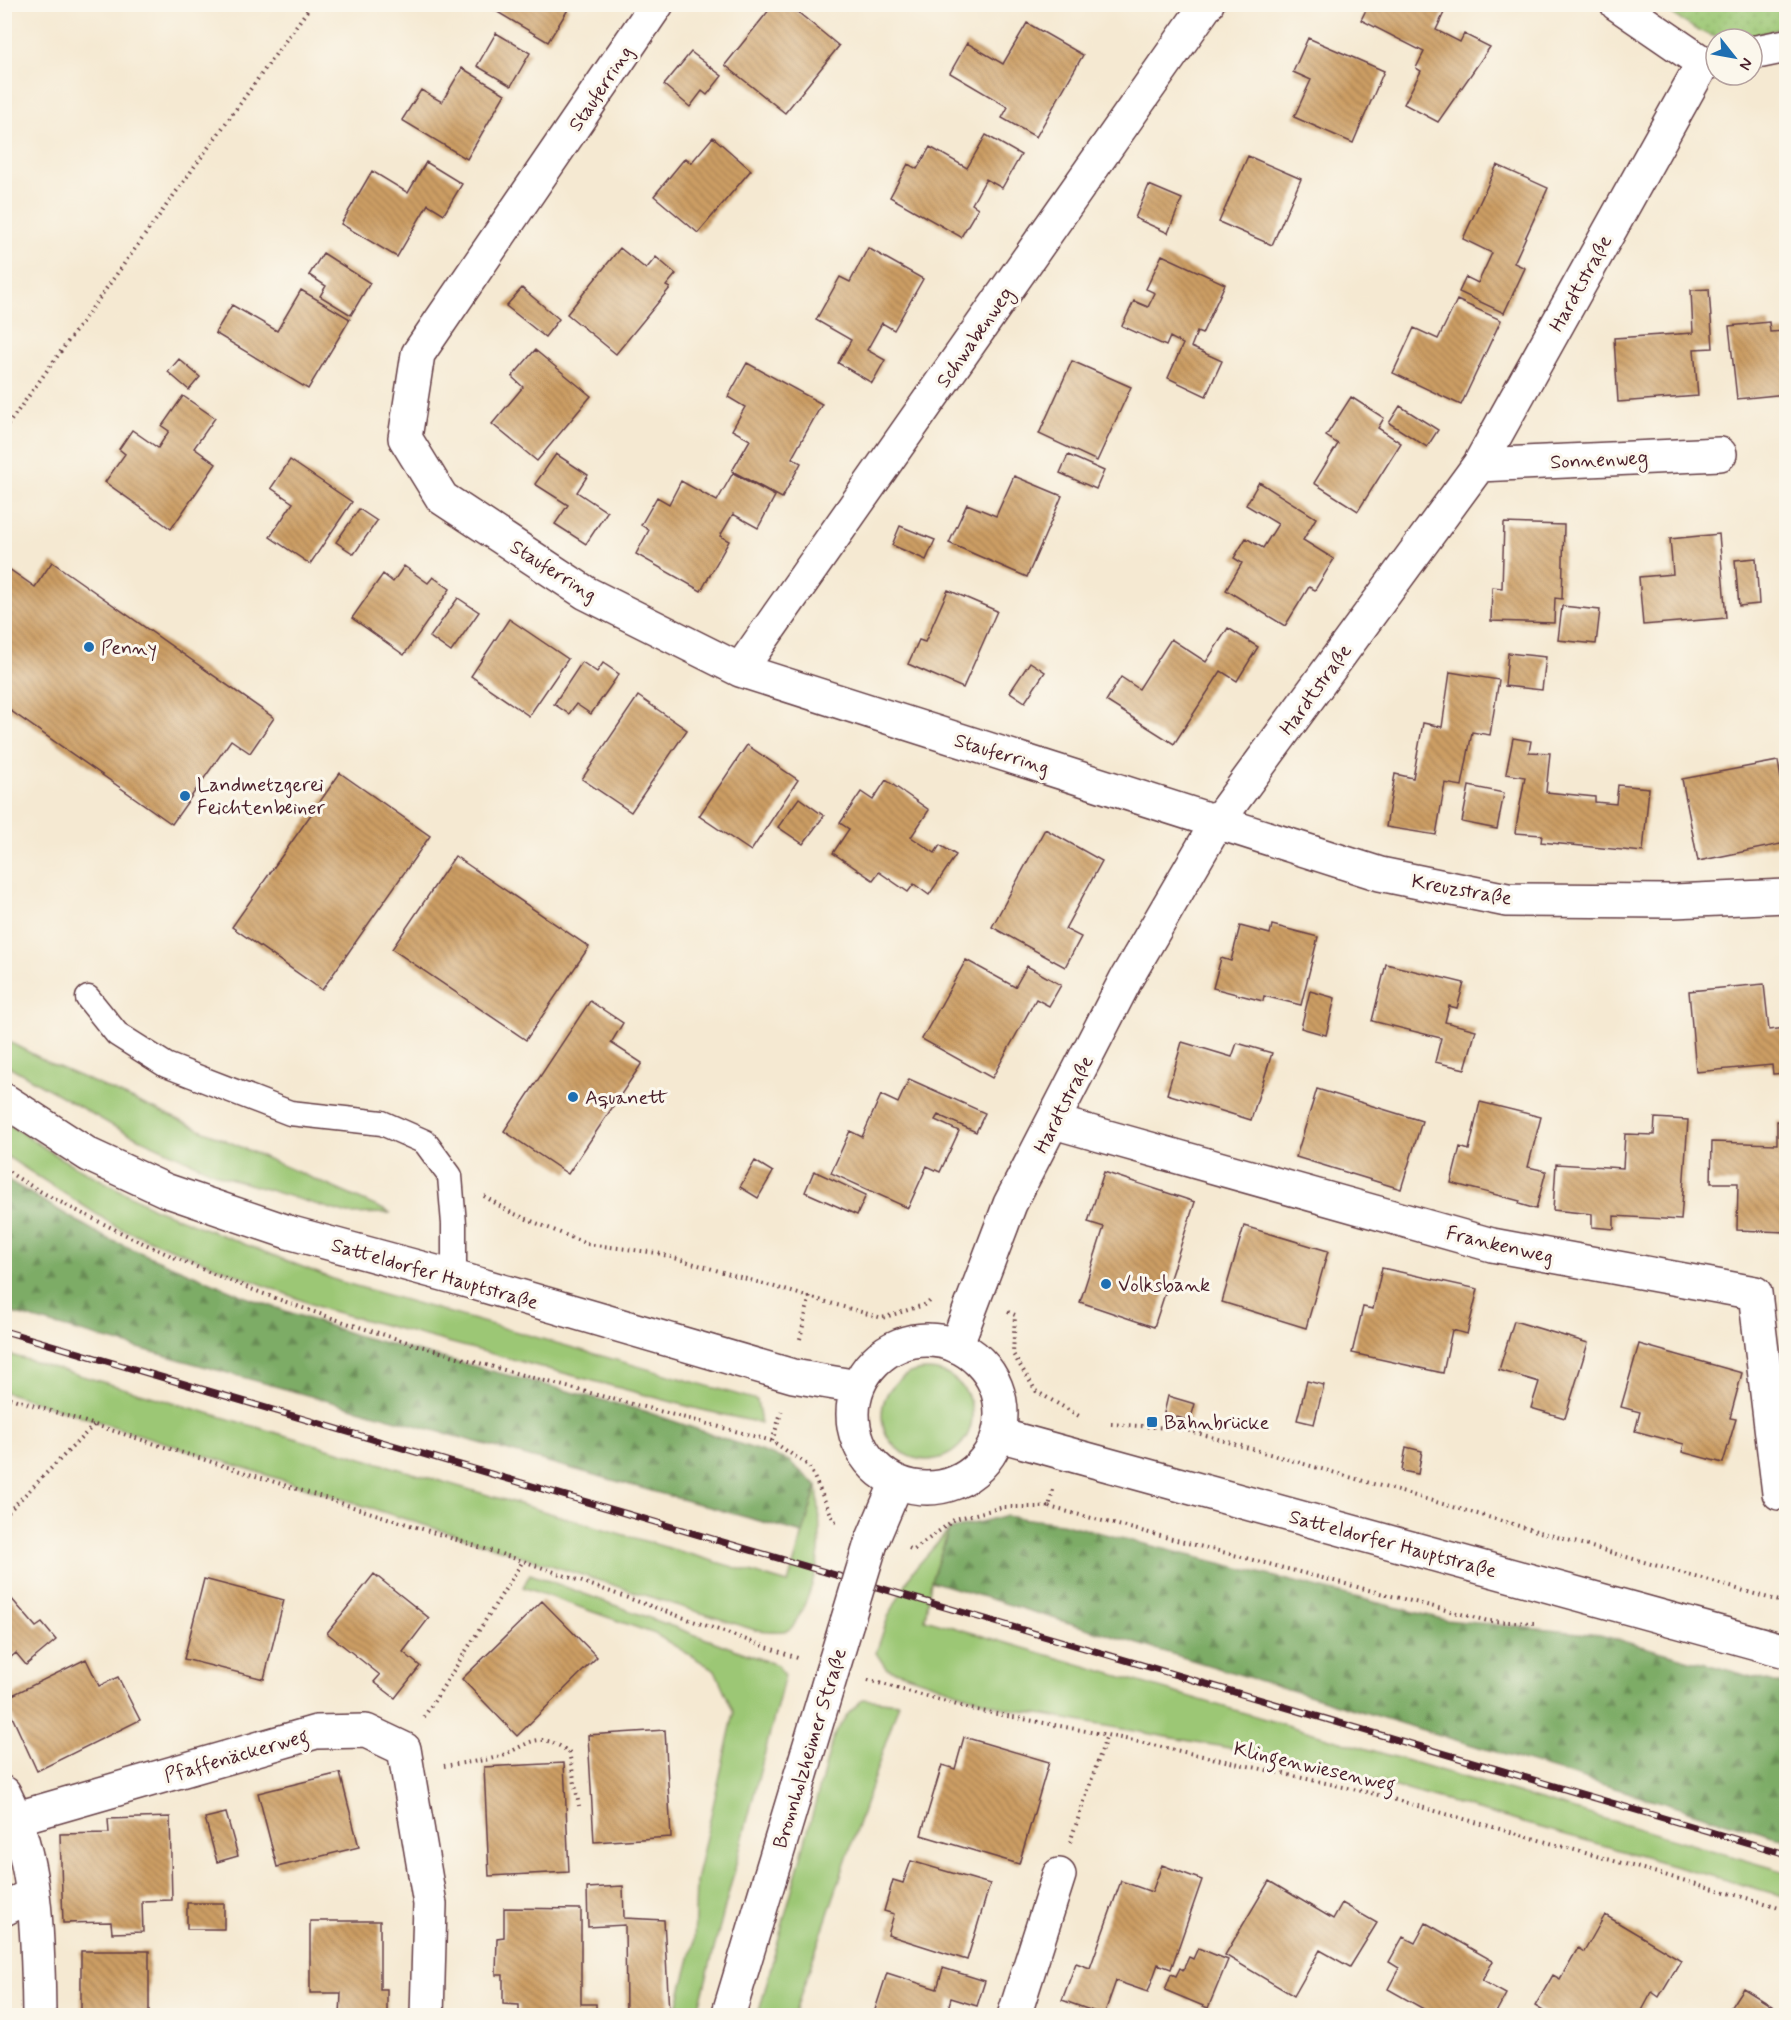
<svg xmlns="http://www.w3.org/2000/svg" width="1791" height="2020" font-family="Mynerve,sans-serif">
  <defs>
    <pattern id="forest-firs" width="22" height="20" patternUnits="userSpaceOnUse" patternTransform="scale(1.5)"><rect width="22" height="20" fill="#7dac66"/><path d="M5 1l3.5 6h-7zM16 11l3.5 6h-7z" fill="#688b54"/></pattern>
    <pattern id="park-dots" width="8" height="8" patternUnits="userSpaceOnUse" patternTransform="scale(1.5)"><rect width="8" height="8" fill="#9cc774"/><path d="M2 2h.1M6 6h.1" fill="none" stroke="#88aa65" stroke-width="1.8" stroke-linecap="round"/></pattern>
    <pattern id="building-back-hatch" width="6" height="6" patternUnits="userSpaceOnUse" patternTransform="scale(1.5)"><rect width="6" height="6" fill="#cc9e64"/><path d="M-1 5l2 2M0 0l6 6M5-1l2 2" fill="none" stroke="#a88053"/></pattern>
  </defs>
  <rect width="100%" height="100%" fill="#fbf7ec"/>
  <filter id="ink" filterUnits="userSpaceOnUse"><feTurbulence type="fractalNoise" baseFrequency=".0167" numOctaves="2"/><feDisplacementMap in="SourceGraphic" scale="12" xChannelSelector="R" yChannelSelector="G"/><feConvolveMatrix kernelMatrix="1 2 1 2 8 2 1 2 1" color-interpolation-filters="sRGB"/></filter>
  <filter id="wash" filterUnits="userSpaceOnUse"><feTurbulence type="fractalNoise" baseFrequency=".008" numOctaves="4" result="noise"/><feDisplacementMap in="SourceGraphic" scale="24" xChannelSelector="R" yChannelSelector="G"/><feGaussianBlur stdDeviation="1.35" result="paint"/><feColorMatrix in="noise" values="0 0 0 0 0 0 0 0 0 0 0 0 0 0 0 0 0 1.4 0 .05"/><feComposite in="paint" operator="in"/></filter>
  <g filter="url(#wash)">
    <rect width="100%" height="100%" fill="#f5e9d2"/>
    <path fill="#9cc774" stroke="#737350" stroke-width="1.5" d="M5,1040L54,1065L391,1213L348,1214L222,1176L115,1127L5,1064Z
      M5,1122L60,1158L153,1208L338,1281L757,1400L761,1423L702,1410L324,1309L115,1226L9,1158L5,1155Z
      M4,1353L788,1583L817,1486C822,1534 823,1568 801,1612C798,1618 795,1627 788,1630C779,1633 765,1630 755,1630L5,1392Z
      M882 1415a45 45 0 1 1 90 0a45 45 0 1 1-90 0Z
      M949,1530L931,1581L925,1619L1786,1872V1897L1308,1762L1005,1708L886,1668L876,1653L888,1617L913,1571Z
      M530,1574L777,1665L785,1675L697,2015H675L694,1943L696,1881L734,1713L715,1670L655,1634L523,1587Z
      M863,1699L899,1703L794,2015H758L833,1738L846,1716Z"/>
    <path fill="url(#forest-firs)" stroke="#646648" stroke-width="1.5" d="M4,1178L106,1238L251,1299L355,1335L644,1411L789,1461L817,1486L803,1533L5,1311Z
      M1004,1516L1061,1523L1446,1620L1600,1635L1786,1686V1840L931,1581L949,1530Z"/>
    <path fill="url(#park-dots)" stroke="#737350" stroke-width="1.5" d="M1658,5H1786V27C1720,46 1714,43 1658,5Z"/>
    <g id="blocks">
      <path fill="url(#building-back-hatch)" d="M484,4H563L569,8L548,42Z
        M774,4H788L839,46L785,113L725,65Z
        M1369,4H1448L1436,30L1460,42L1464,34L1490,47L1438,122L1404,104L1421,71L1416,68L1424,52L1361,20Z
        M1027,23L1083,55L1036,137L1002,118L1008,107L950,73L967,43L1003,64Z
        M496,33L530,53L511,86L477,66Z
        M1308,38L1384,71L1353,143L1294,117L1311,80L1293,72Z
        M691,52L722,76L707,95L702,91L690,107L664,85Z
        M462,68L505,94L467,159L402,120L421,90L442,102Z
        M986,135L1021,155L1002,188L986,179L972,204L978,208L961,237L890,197L908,164L917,169L930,147L967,168Z
        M713,137L751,170L698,233L654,196L685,158L691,163Z
        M1248,156L1301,179L1272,245L1219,222Z
        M426,162L462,184L444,214L428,204L397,257L341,224L372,171L408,193Z
        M1497,165L1548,188L1514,263L1525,268L1504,313L1459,292L1466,277L1478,283L1492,253L1463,239Z
        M1149,185L1182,199L1168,233L1135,218Z
        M620,248L646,269L656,257L676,274L666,286L670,288L616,354L567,314Z
        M868,248L923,279L894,330L882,323L867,350L885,360L872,383L838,363L851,340L816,320L840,277L850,282Z
        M323,253L370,283L351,315L320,296L326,286L309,275Z
        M1162,255L1225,284L1202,334L1197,332L1191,347L1222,361L1206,396L1168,378L1183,344L1170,337L1166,346L1122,326L1134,301L1148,307L1155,293L1146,289Z
        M522,288L559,319L545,337L506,306Z
        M1709,289L1713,348L1694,349L1698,396L1618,402L1614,338L1693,333L1691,290Z
        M301,290L350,319L308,389L215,333L232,305L277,331Z
        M1457,300L1501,320L1461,405L1393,373L1414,328L1438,339Z
        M1769,322L1770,332L1786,331V394L1737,399L1729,326Z
        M535,350L591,396L537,461L492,424L523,387L512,377Z
        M179,359L200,377L189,390L168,372Z
        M1072,361L1131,387L1097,461L1039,434Z
        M747,363L822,404L792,458L801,463L782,498L732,471L750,440L732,430L745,407L728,397Z
        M183,396L215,418L194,448L216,464L171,529L105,482L125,454L119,449L132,430L158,448L169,431L162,426Z
        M1351,397L1384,418L1378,428L1401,443L1358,511L1314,483L1338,444L1326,436Z
        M1400,406L1438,430L1427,447L1389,423Z
        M556,454L588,475L577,492L607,512L586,544L555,524L568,505L535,484Z
        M1068,455L1104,471L1096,489L1060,473Z
        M290,460L352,502L310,564L270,537L293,503L271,488Z
        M733,473L775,496L758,528L733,514L720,536L729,541L701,591L636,554L649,530L641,525L657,497L669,504L681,481L717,501Z
        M1014,476L1062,496L1027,577L949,543L967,504L996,516Z
        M1259,482L1316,518L1303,540L1334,559L1315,590L1309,587L1285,626L1226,590L1242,563L1234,558L1246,538L1263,548L1278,524L1246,505Z
        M359,509L377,521L354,554L336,542Z
        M1504,523L1564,525L1562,599L1555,598L1554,623L1491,621L1492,587L1502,588Z
        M900,526L935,540L926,560L892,545Z
        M1719,534L1726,618L1643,625L1639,577L1673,574L1670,539Z
        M1756,558L1759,604L1739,606L1735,560Z
        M52,562L274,718L250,753L231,740L172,824L4,706V569L6,567L35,587Z
        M404,566L428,583L433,577L450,589L404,655L352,618L383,574L393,582Z
        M948,590L997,611L963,688L908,664L919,640L925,642Z
        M458,598L479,612L451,652L430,637Z
        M1562,606L1600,610L1596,644L1558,640Z
        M509,619L568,659L529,716L471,676Z
        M1228,628L1258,647L1237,681L1221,671L1174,744L1106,701L1121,677L1139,689L1171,639L1206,662Z
        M1508,653L1546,657L1542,690L1505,686Z
        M582,662L597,672L603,663L619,674L591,714L576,704L569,714L554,704Z
        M1030,662L1045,672L1025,702L1010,692Z
        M1450,672L1499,680L1490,735L1472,732L1462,786L1445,783L1436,835L1386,827L1395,774L1413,778L1423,723L1442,727Z
        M638,696L687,730L631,812L582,779Z
        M1513,738L1531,741L1529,752L1550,753L1546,792L1595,797V802L1616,804L1618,785L1649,788L1643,852L1541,842L1542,835L1515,833L1525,777L1506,774Z
        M747,745L798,780L751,851L699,816Z
        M1778,761L1786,809V843L1698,861L1682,779Z
        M340,773L430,836L322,990L232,927Z
        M886,780L929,810L911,837L935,853L940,845L956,855L929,895L914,884L908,892L879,872L873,880L833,853L849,829L840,823L861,792L873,800Z
        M1469,786L1504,793L1497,829L1462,822Z
        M799,798L824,816L803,844L778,827Z
        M1045,829L1102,861L1065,929L1081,937L1065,967L992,927Z
        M455,856L589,947L526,1040L392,949Z
        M1272,925L1318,937L1301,1005L1264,996L1263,1001L1213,988L1221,958L1231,961L1240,926L1270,934Z
        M966,960L1015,987L1027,966L1061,985L1049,1006L1036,999L992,1078L922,1039Z
        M1386,964L1464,983L1457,1008L1449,1006L1445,1022L1476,1030L1465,1069L1435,1062L1441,1038L1372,1021Z
        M1764,984L1769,1030L1786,1028V1073L1773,1074L1772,1065L1696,1072L1689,991Z
        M1310,991L1335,998L1326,1035L1301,1028Z
        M590,1001L623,1023L611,1043L642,1063L568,1174L504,1131Z
        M1182,1042L1232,1057L1237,1043L1272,1053L1251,1120L1167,1094Z
        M909,1079L985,1113L976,1132L938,1115L935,1120L959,1131L940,1172L927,1166L908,1208L831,1173L850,1131L862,1137L881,1095L898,1103Z
        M1317,1089L1422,1121L1401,1189L1296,1157Z
        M1480,1102L1541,1117L1528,1167L1546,1171L1536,1209L1519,1204L1520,1201L1451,1183L1460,1147L1469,1150Z
        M1655,1118L1688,1120L1681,1220L1614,1216V1229L1592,1227V1214L1553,1210L1556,1164L1623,1168L1625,1134L1654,1135Z
        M1777,1121L1786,1122V1232L1737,1230L1738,1183H1711L1712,1142L1777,1144Z
        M755,1161L773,1172L758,1198L740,1187Z
        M814,1171L866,1195L857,1215L805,1192Z
        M1104,1172L1195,1202L1154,1327L1080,1302L1104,1227L1088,1222Z
        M1244,1226L1328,1251L1306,1328L1222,1302Z
        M1382,1268L1478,1289L1467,1334L1452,1330L1443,1373L1352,1353L1363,1307L1373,1309Z
        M1514,1321L1588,1343L1565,1418L1531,1408L1539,1382L1499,1370Z
        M1639,1344L1742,1373L1730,1418L1736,1419L1723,1463L1682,1452L1684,1444L1635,1431L1640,1412L1621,1407Z
        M1307,1381L1324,1385L1314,1424L1297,1420Z
        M1168,1396L1195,1404L1190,1421L1164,1413Z
        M1406,1447L1422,1451L1418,1474L1402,1471Z
        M374,1574L429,1618L403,1652L420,1666L395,1698L374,1682L380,1675L327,1633Z
        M204,1579L284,1600L264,1679L184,1659Z
        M4,1590L36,1627L42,1623L56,1640L26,1665L16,1653L4,1663Z
        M542,1601L597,1657L517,1736L462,1679Z
        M86,1659L99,1686L118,1677L140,1720L37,1771L4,1699Z
        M665,1730L671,1837L594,1842L588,1735Z
        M964,1737L1049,1762L1019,1864L921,1835L942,1765L955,1769Z
        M564,1763L569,1872L489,1876L484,1767Z
        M340,1773L359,1847L277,1867L258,1793Z
        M226,1813L238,1856L217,1862L205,1818Z
        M170,1817L172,1900L142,1901L143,1932L112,1933L111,1922L63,1923L60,1834L109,1833L108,1819Z
        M911,1861L990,1884L967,1960L888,1935L894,1914L884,1911L893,1880L903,1883Z
        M1162,1865L1202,1880L1171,1969L1158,1964L1148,1992L1116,1981L1104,2015L1062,2000L1076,1963L1090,1968L1121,1881L1152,1892Z
        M1269,1881L1333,1919L1342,1903L1377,1923L1350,1967L1320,1950L1294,1996L1225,1955Z
        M623,1886L624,1918L664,1920L669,2012L626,2013L625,1925L588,1927L587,1888Z
        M187,1903H224V1929H187Z
        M504,1908L581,1909V2004H596V2016H519V2005L503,2004V1975H496L497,1938L504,1937Z
        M1605,1915L1681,1960L1659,1997L1652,1992L1639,2016H1551L1535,2006L1553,1975L1560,1979L1578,1948L1584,1952Z
        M310,1921H380V1989H387V2016H340L341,1993H310Z
        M1426,1923L1493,1961L1482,1981L1506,1994L1494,2016H1436L1388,1989L1399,1968L1389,1962L1403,1937L1415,1943Z
        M1198,1948L1228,1960L1208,2008L1165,1990L1171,1974L1176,1976L1180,1968L1183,1970L1189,1957L1193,1959Z
        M81,1951H149V2016H81Z
        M943,1968L985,1981L977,2006L951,1998L946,2016H873L887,1973L937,1989Z
        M1743,1988L1786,2015V2016H1725Z"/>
    </g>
  </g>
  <g filter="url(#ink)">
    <use href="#blocks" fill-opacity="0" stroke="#643d44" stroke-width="1.5"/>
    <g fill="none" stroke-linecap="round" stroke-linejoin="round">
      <defs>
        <path id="lane" d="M88,998L117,1034L166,1065L290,1113L382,1123L425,1142L450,1176L454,1224V1277"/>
        <path id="street" d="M657,4L418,354L405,438L442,498L586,593L740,670L1380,874L1507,900L1674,901L1786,896
          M1617,4L1703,63
          M1752,53L1786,46
          M1479,465L1720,454
          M740,670L1207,4
          M1054,1122L1492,1245L1755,1293L1779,1493
          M956,1346L1010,1204L1126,979L1218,821L1479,465L1703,63L1716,61
          M4,1793C38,1860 38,1942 39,2016
          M17,1818L316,1732L366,1731L404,1749L430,1904L427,2016
          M4,1909L33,1894
          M1014,2016L1059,1875"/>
        <path id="secondary" d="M4,1100L89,1155L165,1190L288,1232L454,1277L793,1376L858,1387
          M853 1414a74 74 0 1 1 148 0a74 74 0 1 1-148 0Z
          M999,1435L1786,1651
          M871,1543L897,1482
          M728,2016L847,1622"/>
      </defs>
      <use href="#lane" stroke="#643d44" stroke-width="27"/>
      <use href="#street" stroke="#643d44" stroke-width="36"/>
      <use href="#secondary" stroke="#643d44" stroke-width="36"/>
      <path stroke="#643d44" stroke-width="4" stroke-dasharray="1.5 4.5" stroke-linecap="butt" d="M4,430L312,4
        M4,1169C41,1194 80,1212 120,1232C325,1333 552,1381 772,1441L809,1466L834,1521L840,1523
        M484,1196L510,1212L587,1244L657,1253L882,1318L927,1304L932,1299
        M1008,1312L1015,1315L1013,1354L1036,1391L1079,1416
        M800,1339L810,1295
        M4,1396L523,1561L798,1658
        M1111,1424L1183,1429L1786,1603
        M772,1441L782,1410
        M1049,1507L1488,1621L1534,1623
        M4,1516L96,1423
        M909,1548L914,1550L955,1519L1004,1507H1049L1053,1490
        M868,1680L971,1709L1107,1735L1371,1793L1786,1909
        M424,1717L523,1561
        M444,1766C459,1763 487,1761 500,1756C532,1744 536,1729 569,1752L579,1806
        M1070,1842L1107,1735"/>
      <use href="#lane" stroke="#fff" stroke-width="24"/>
      <use href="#street" stroke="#fff" stroke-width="33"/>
      <use href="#secondary" stroke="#fff" stroke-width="33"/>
      <defs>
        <path id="rail" d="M4,1331L1786,1854"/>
      </defs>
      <use href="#rail" stroke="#4a1f2b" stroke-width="7"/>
      <use href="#rail" stroke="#fbf7ec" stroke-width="4.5" stroke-dasharray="14" stroke-linecap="butt"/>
      <defs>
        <path id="secondary-bridge" d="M847,1622L871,1543"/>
      </defs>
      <use href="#secondary-bridge" stroke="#643d44" stroke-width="36" stroke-linecap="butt"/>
      <use href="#secondary-bridge" stroke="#fff" stroke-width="33"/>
    </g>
  </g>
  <g fill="#1f6fb2" stroke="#fbf7ec" stroke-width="2">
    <circle cx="89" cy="647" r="6"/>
    <circle cx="185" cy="796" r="6"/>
    <circle cx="573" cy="1097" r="6"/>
    <circle cx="1106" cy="1284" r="6"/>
    <rect x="1146" y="1416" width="12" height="12" rx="3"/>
  </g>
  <g text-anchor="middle" stroke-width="6" stroke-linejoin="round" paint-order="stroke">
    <g font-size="20" fill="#4a1f2b" stroke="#fbf7ec">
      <text transform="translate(600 88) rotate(-56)" y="7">Stauferring</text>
      <text transform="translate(1580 283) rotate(-61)" y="7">Hardtstraße</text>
      <text transform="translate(974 337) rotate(-55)" y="7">Schwabenweg</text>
      <text transform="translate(1599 459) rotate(-3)" y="7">Sonnenweg</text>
      <text transform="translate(554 570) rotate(32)" y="7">Stauferring</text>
      <text transform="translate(1315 689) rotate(-54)" y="7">Hardtstraße</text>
      <text transform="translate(1002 753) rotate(17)" y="7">Stauferring</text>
      <text transform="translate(1462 889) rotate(10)" y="7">Kreuzstraße</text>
      <text transform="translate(1063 1104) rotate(-63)" y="7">Hardtstraße</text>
      <text transform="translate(1500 1244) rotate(13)" y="7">Frankenweg</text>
      <text transform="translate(435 1273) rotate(16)" y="7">Satteldorfer Hauptstraße</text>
      <text transform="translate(1393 1543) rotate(15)" y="7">Satteldorfer Hauptstraße</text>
      <text transform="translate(809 1748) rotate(-73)" y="7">Bronnholzheimer Straße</text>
      <text transform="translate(236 1755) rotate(-16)" y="7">Pfaffenäckerweg</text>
      <text transform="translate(1315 1766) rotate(13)" y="7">Klingenwiesenweg</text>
    </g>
    <g font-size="20" fill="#4a1f2b" stroke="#fbf7ec" text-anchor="start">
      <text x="101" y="654">Penny</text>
      <text x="197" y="791">Landmetzgerei<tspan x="197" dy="23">Feichtenbeiner</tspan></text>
      <text x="585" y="1104">Aquanett</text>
      <text x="1118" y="1291">Volksbank</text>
      <text x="1164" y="1429">Bahnbrücke</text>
    </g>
  </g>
  <rect width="1791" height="2020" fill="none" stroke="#fbf7ec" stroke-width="24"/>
  <g transform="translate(1734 57) rotate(121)"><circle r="28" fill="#fbf7ec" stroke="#b4a19f" stroke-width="1.5"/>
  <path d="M0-4.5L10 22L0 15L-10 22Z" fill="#1f6fb2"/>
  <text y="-9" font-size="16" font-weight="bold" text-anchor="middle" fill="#4a1f2b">N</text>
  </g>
</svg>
